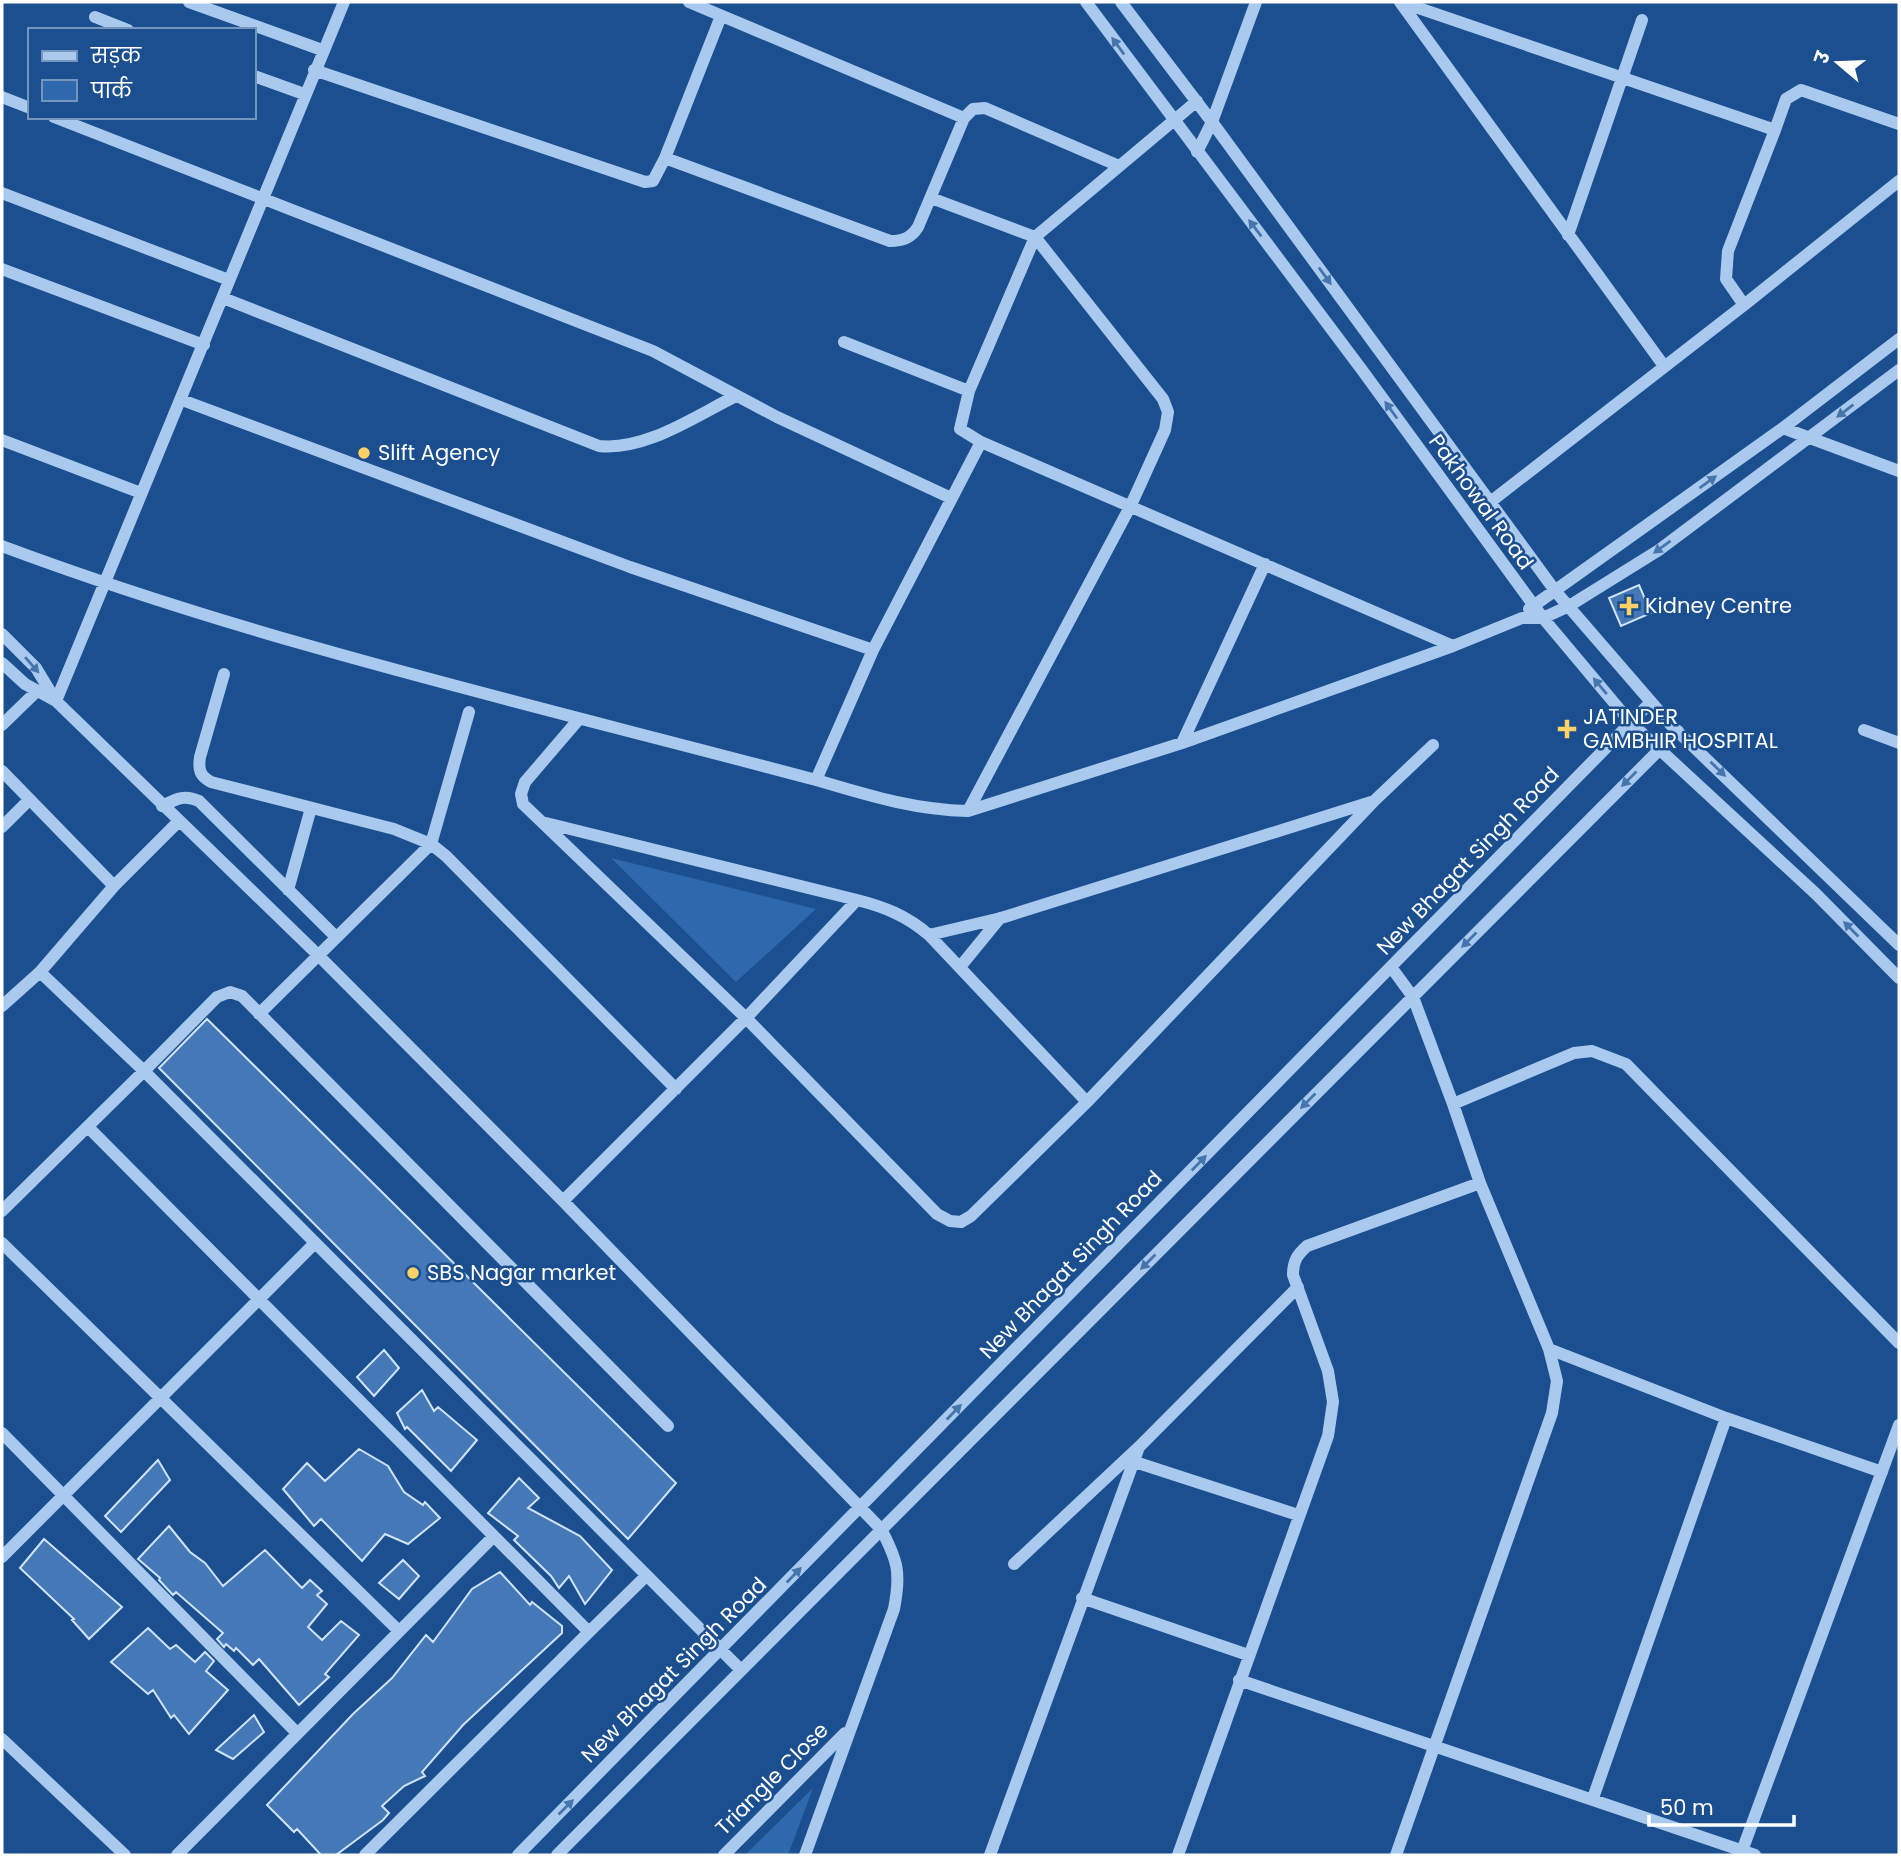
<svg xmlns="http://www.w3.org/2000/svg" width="1901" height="1857" font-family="Poppins,'Noto Sans Devanagari',sans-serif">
  <rect width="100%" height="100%" fill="#1b4f8f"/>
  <path fill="#2e69ad" d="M611,858L816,909L736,982Z
    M813,1788L788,1855H745Z"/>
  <path fill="#4478b7" stroke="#cfe3fa" stroke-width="2" d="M1639,585L1651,613L1621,626L1609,598Z
    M207,1019L676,1483L628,1539L159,1068Z
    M384,1350L399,1368L374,1396L357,1377Z
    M422,1390L434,1411L438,1407L477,1440L451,1471L407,1427L405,1429L397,1413Z
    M359,1449L388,1466L404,1492L423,1505L425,1502L440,1518L408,1544L385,1534L362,1561L321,1519L314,1526L283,1489L307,1463L325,1481Z
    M158,1460L170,1480L121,1532L105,1516Z
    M519,1478L539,1498L528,1508L580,1536L612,1570L585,1604L569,1576L559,1588L551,1576L514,1540L518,1536L488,1513Z
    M169,1526L190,1552L205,1563L223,1586L265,1550L302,1588L310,1580L322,1591L317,1595L327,1604L308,1627L322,1640L341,1621L359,1635L325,1674L329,1677L299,1705L259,1659L253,1665L236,1648L234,1651L226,1644L224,1647L217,1639L223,1633L176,1592L173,1595L159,1580L160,1578L138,1559Z
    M44,1539L122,1607L89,1639L72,1620L74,1619L20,1568Z
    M403,1560L419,1576L399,1599L379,1583Z
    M500,1572L530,1605L532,1602L562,1626V1633L463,1725L422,1772L425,1776L404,1786L382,1806L389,1813L383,1820L336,1855H321L297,1829L294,1832L267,1805L353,1714L392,1678L426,1635L433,1642L472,1589Z
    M148,1628L170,1649L176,1645L195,1662L205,1652L214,1661L206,1671L228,1690L189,1734L174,1715L171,1718L153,1690L148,1694L111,1662Z
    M254,1715L264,1732L233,1759L216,1750Z"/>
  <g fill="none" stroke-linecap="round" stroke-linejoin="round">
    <path stroke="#a9c9ee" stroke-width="12" d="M189,2L322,50
      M689,2L964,118L973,109L985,108L1119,166
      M1086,2L1362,370L1543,618L1631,723L1816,894L1899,978
      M1121,2L1212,122L1556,592L1671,725L1899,945
      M1400,2L1664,366
      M1401,2L1775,130L1728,251L1726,279L1744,305L1489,503
      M95,17L128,30
      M314,70L645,182L653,181L665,158L890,241C903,241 911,238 918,227L964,118
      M254,76L304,94
      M2,97L30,108
      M1197,101L1035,237L969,391L960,429L981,442L1453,646
      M54,117L653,351L777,417L951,498
      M1775,130L1786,99L1801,90L1899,124
      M1197,152L1212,122L1256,2
      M665,158L721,16
      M2,193L229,280
      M931,198L1035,237L1163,399L1168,412L1165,430L1131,505L968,811
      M1568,235L1642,20
      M2,269L204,345
      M223,298L599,446C646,451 695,416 736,396
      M1744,305L1899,181
      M844,342L969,391
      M182,400L630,567L873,650
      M1783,428L1899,471
      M2,440L141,493
      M2,546C267,645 543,707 816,780L873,650L981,442
      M1529,609L1783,428L1899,339
      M2,634L36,668L56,701L317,954L563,1201L881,1529C898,1561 901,1573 894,1609L805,1855
      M2,663L25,684L56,701
      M224,674L200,757C198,770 200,776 211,782L394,829L431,844L446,856L676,1089
      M56,701L344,2
      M579,719L525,782L521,794L523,804L746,1018L937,1214L950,1221L961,1222L971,1216L1087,1102
      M2,725L37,691
      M1864,730L1899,743
      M1182,743L1265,564
      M2,771L114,886
      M816,780C867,795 914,810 968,811L1182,743L1453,646L1522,618H1543L1569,606L1659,550L1899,370
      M162,806C176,799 184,794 199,801L335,936
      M546,823L857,900
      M2,827L29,800
      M288,890L311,808
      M929,935L1001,918L1371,802
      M960,967L1000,918
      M1391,967L1413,997L1453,1104
      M40,972L144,1071L217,997L230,992L242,996L668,1426
      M2,1006L40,972L114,886L179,821
      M259,1014L431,844L469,712
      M88,1127L589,1632L365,1855
      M563,1201L746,1018L857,900C885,907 907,916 929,935L1087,1102L1373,802L1433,745
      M2,1211L144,1071L741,1670
      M2,1243L399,1631
      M1549,1349L1726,1418L1882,1472
      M2,1433L297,1733
      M1135,1462L1298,1515
      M2,1557L315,1243
      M1014,1564L1139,1447
      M1082,1598L1248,1655
      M589,1632L645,1577
      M1239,1680L1755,1855
      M2,1739L125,1855
      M1593,1798L1726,1418
      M1742,1851L1899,1425
      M177,1855L493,1537
      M518,1855L1651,702
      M557,1855L1678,731
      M724,1855L845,1733
      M990,1855L1139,1447L1298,1287
      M1178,1855L1328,1436L1333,1402L1328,1371L1293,1275C1293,1261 1297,1255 1307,1246L1480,1183L1453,1104L1574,1053L1592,1051L1626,1064L1899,1343
      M1396,1855L1552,1413L1557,1381L1549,1349L1480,1183"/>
  </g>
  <defs><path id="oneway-solid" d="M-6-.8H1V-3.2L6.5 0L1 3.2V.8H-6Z" transform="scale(1.75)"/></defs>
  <g fill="#4674ac">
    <use href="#oneway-solid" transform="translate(1118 46) rotate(-126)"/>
    <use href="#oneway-solid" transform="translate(1255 228) rotate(-127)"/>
    <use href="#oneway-solid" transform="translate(1325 276) rotate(54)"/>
    <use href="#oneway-solid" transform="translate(1391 410) rotate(-126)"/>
    <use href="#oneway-solid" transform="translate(1845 411) rotate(143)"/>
    <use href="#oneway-solid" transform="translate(1708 482) rotate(-36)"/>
    <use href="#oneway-solid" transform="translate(1662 547) rotate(144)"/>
    <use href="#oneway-solid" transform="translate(32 665) rotate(49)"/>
    <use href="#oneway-solid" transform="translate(1600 686) rotate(-130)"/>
    <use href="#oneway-solid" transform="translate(1718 769) rotate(44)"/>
    <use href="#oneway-solid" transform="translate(1629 779) rotate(135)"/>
    <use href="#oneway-solid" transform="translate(1851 929) rotate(-135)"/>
    <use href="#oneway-solid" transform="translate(1469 940) rotate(135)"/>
    <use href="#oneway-solid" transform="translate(1308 1101) rotate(135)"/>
    <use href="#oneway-solid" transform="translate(1199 1163) rotate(-46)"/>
    <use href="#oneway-solid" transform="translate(1148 1262) rotate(135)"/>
    <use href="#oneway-solid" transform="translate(954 1412) rotate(-46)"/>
    <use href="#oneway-solid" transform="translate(794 1575) rotate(-46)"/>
    <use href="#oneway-solid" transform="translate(566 1807) rotate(-45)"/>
  </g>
  <g fill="#ffd166" stroke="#1b4f8f" stroke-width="2.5">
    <circle cx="364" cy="453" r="7"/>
    <path d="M1625.5 595.5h7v7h7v7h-7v7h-7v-7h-7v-7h7z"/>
    <path d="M1563.5 718.5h7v7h7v7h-7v7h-7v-7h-7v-7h7z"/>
    <circle cx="413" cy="1273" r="7"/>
  </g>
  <g text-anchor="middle" stroke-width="5" stroke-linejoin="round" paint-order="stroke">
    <g font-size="21" fill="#fff" stroke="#1b4f8f" text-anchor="start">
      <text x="378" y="460">Slift Agency</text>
      <text x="1645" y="613">Kidney Centre</text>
      <text x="1583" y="724">JATINDER<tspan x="1583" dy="24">GAMBHIR HOSPITAL</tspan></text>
      <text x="427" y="1280">SBS Nagar market</text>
    </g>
    <g font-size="21" fill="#fff" stroke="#1b4f8f">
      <text transform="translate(1481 502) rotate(54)" y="7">Pakhowal Road</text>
      <text transform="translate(1468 861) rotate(-46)" y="7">New Bhagat Singh Road</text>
      <text transform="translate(1071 1265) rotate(-46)" y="7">New Bhagat Singh Road</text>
      <text transform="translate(674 1670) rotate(-45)" y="7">New Bhagat Singh Road</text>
      <text transform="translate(772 1779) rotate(-45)" y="7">Triangle Close</text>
    </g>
  </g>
  <rect width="1901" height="1857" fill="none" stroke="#ffffff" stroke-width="7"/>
  <rect x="28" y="28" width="228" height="91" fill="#1b4f8f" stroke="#7695bc" stroke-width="2"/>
  <rect x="42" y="51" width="35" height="10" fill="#a9c9ee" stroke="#7695bc" stroke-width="2"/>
  <text x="91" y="63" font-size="21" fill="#ffffff">सड़क</text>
  <rect x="42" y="80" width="35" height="21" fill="#2e69ad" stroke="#7695bc" stroke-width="2"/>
  <text x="91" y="98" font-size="21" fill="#ffffff">पार्क</text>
  <g transform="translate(1838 63) rotate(289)" stroke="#1b4f8f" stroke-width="5" paint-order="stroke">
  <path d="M0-5L12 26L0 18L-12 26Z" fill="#ffffff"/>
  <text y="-10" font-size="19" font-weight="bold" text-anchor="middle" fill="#ffffff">उ</text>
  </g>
  <path d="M1649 1815v10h145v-10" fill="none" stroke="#ffffff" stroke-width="3.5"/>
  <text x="1660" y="1815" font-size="21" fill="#ffffff" stroke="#1b4f8f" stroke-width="5" paint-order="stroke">50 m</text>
</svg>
